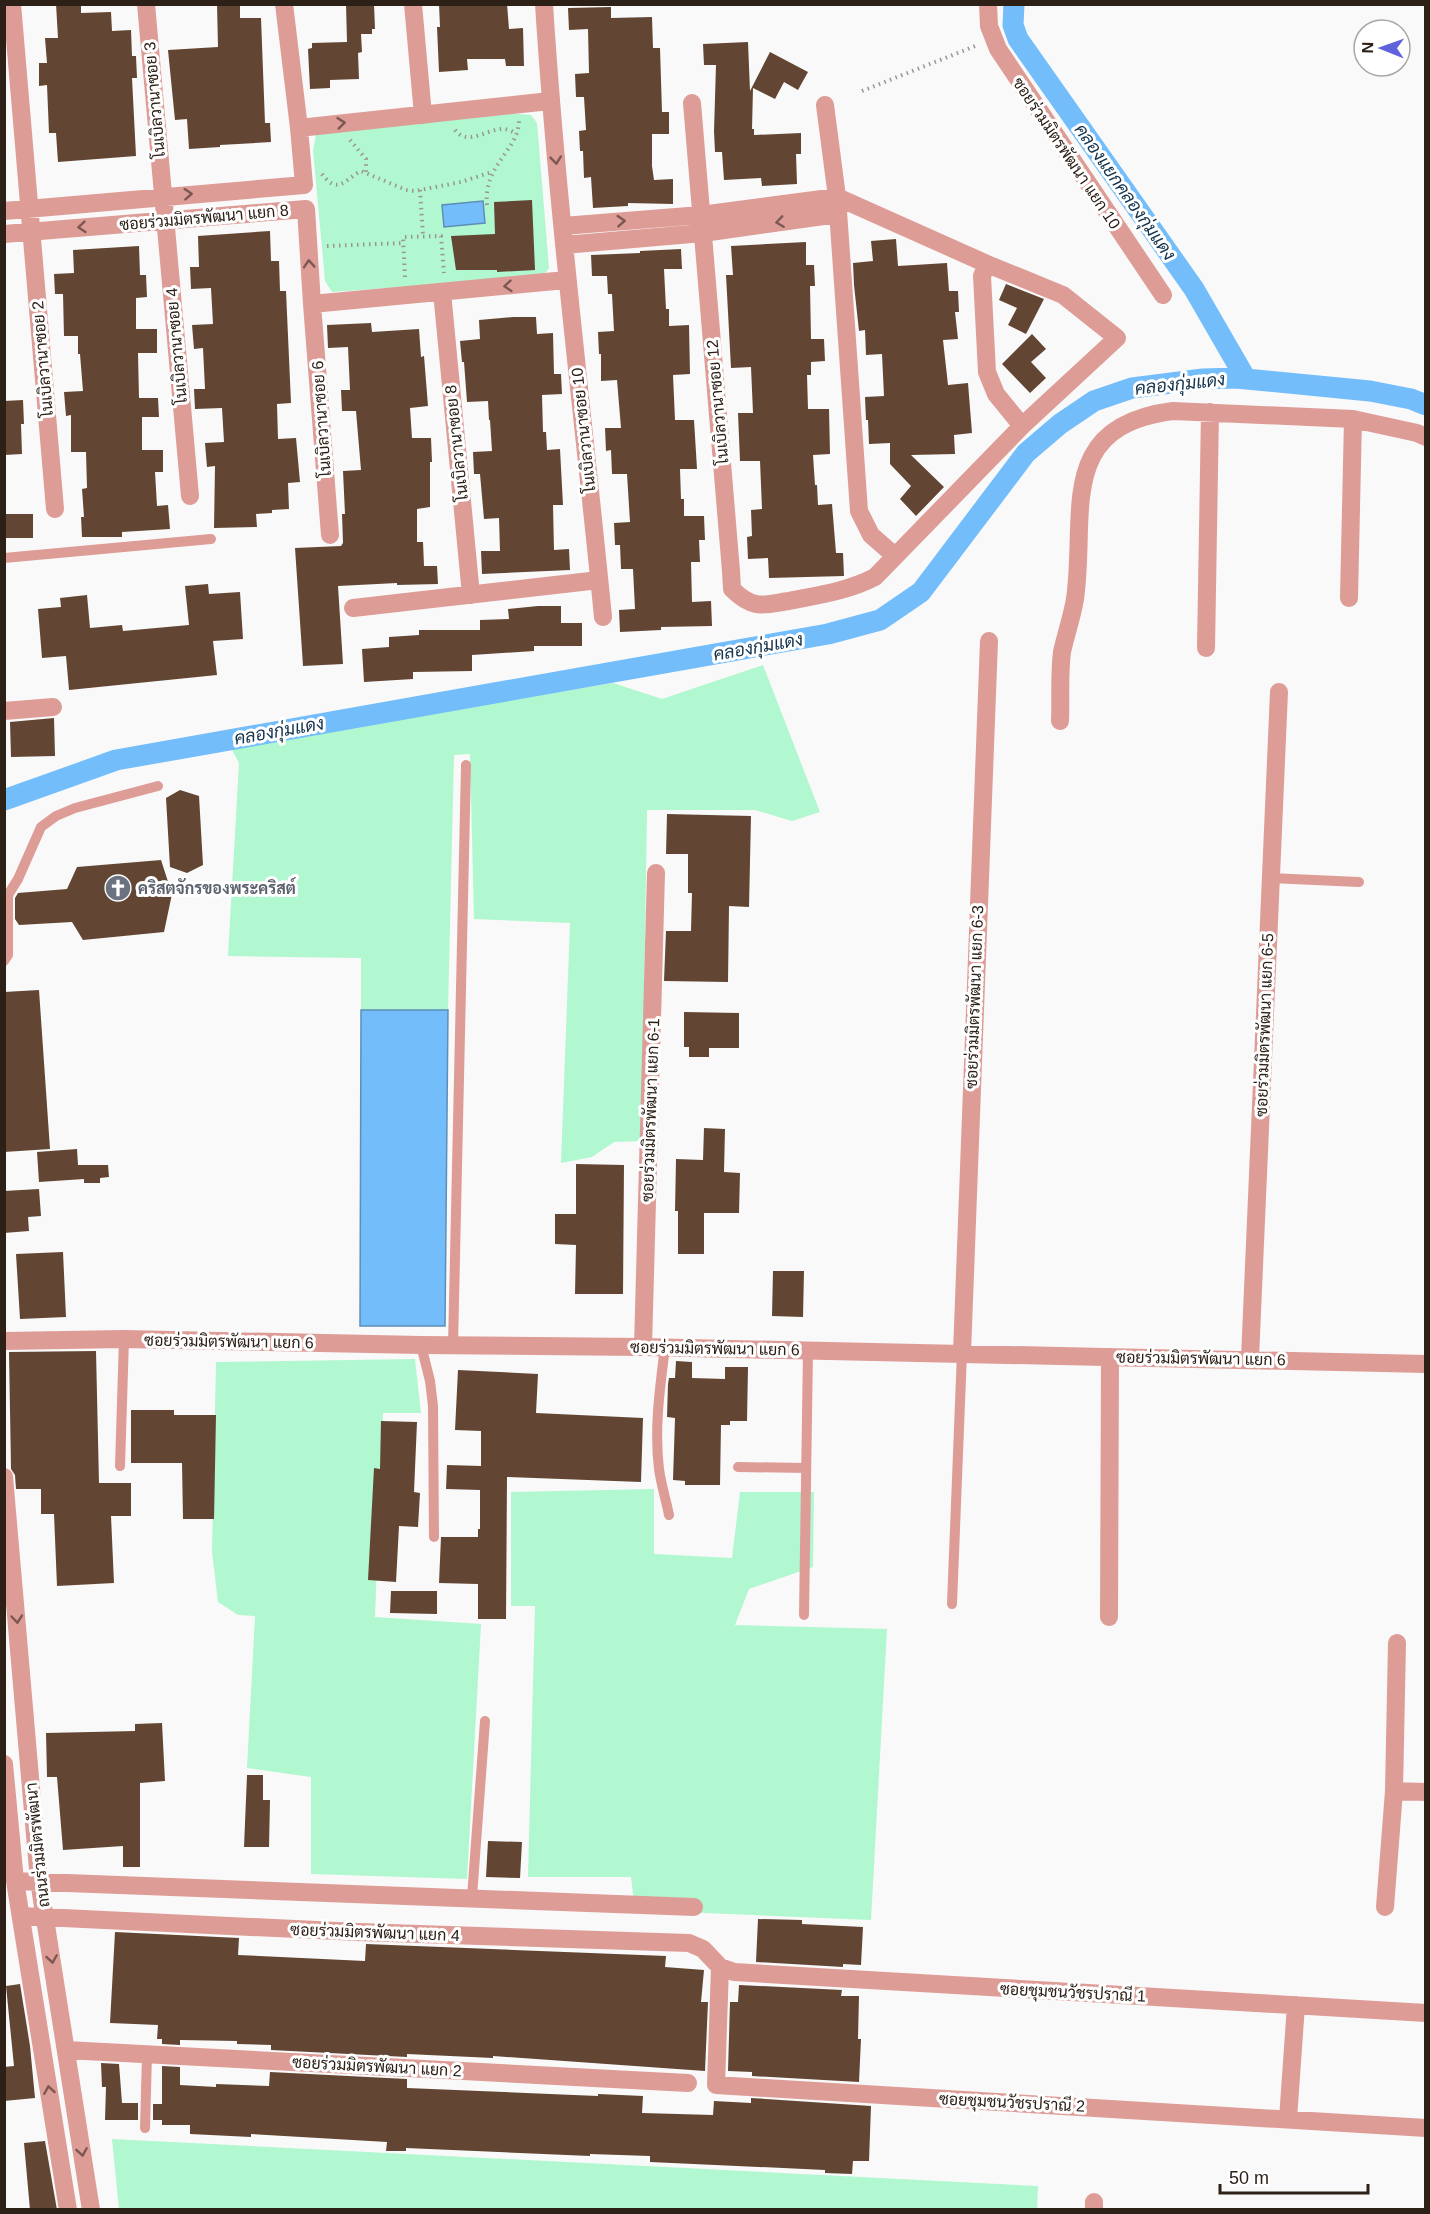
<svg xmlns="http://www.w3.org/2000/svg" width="1430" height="2214" font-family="Helvetica,Sarabun,sans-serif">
  <rect width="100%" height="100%" fill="#f9f9f9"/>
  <path fill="#b1f7d0" d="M508,113L531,115L537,123L549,268L542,277L332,292L325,281L313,150L316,135L328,132Z
    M763,665L820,812L792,821L755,810H647L642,1141L614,1142L592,1157L561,1163L570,923L474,919L470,754L454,755L448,1010H361V958L228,956L239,763L230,746L613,683L662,699Z
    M415,1359L421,1413H383L375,1617L481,1624L467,1879L311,1874V1777L247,1768L255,1616L238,1615L218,1602L212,1552L216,1362Z
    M654,1489V1554L732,1558L740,1492H814L813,1567L749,1589L735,1625L887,1629L871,1920L635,1910L631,1877H528L535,1606H511V1492Z
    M112,2139L1038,2186L1037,2210L119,2209Z"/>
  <path fill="#73bdfb" stroke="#5e8eb7" stroke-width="1.5" d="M483,201L485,223L444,227L442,205Z
    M361,1010H448L445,1326H360Z"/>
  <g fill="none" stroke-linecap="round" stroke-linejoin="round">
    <path stroke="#73bdfb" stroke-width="21" d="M1014,4L1013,25L1018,39L1194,289L1246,379
      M4,800L116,760L828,634L880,620L921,592L1026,453L1060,424L1094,401L1132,388L1203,379L1236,378L1370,391L1411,399L1426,405"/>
  </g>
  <path fill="#624633" d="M56,4H81V13L111,12L112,31L131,30L132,56H136L137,78H132L136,156L58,162L56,133H49L47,85L39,86V63H47L45,38H58Z
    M217,4H240V18H261L265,123H270L271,142L220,145V147L189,149L187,119L175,120L168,50L218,47Z
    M346,4H374L375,29H372V34H361L362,52L358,53L359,79L330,80V88L310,89L308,49L312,48V43L347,42Z
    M439,4H507L509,29L523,28L524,66H506L505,59H467L468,70L439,72L437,27H440Z
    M611,7V18L652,17L653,48H660L662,112H669V134H652V166L654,180L673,179V204L628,203V206L593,208L591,177L584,178L583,151H580L579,131L586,130L584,97H576L575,74L589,73L588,29L569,30L568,8Z
    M748,42L750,91L770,52L808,72L798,90L784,82L775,99L753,88L752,129H754V135L801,133V154H796L797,184L762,186L761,178L724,180L722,152H715L714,131L716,65H704L703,44Z
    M532,200L535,270L497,272V270H456L451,236L495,234L494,202Z
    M270,231L271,261H279L280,291H286L291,403L277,404L278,439L296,438L300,482L288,483L289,509L272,510V513L256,514L257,527L214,528L215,466L207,467L205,443L224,442L222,408L195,409L194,389H205L203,348L194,349L192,325L213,324L211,288L191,289L190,267H199L198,236Z
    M896,239L898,266L947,263L949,291H958L959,312H955L958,339L943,340L948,385L968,383L972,433L954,435L955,454L911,455L944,487L916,516L900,499L911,486L890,464V443L869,444L868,420H866L865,397L884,396L882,354L866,355L865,330L859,331L854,285L853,263L873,261L871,241Z
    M806,242V265H814L815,286H810L811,339H824L825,361L811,362V375H807L808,409H829L830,454L813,455L815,485H817L818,505L832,504L836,553H843L844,576L769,578L768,558L748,559L747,537L752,536L751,510L762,509L760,461H740L738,413H753L751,367L731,368L726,275H733L731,246Z
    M139,246L140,275H146L147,297L136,298V329H157V353H138L139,398H158L159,417H142V450H163V472H155L157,506L168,505L170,529L122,532V537H82L81,517H84L82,489L87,488L86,452H71V415L66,416L64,392L83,391L80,354H78V336H64L63,294H55L54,274L74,273L73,250Z
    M681,249L682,269H664L666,309H669V326L689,325L690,374L673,375L675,420H694L697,469H680L681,499H684V516H704L705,540H699L700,562H691L692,602L711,601L712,626L661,627V630L620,632L619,610L635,609L633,569H621L620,545H615L614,523L630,522L627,474H612L611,450L606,451L605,428H621L617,380L601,381V354H599L598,332L614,331L612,294H608L607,276H592L591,255L640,253V251Z
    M1006,284L1044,299L1026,334L1008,325L1017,308L999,300Z
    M513,317H536L537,334L553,333L554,374H561L562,394L542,395L543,432H546L547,450L560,449L563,505H553L554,550L569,549L570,570L482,574L481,551H500L499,518L484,519L480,474H474L473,452L492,451L490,420H489L488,401L467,402L464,362H462L460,341L480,339L479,320Z
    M371,323L372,332L419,329L421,357L424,356L428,406L410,408L412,438H431L432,462H430V507L417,509V542H423L424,566H437L438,584L397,585V583L338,586L343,664L303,666L295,548L341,546L343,543L342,514H345L343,471L361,470L356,411H342L341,390H350L348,347L328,348L327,325Z
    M1032,334L1046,349L1031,362L1046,378L1030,393L1002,364Z
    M23,400L24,424H21L22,454L4,455V401Z
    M4,514H33V538H4Z
    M208,584L209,594L240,592L243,639L213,641L217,675L69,690L66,656L42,658L38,609L61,607L60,598L87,595L90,628L122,625L123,631L189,625L185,586Z
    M538,606H561V623H582V646H534V651L472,655V671L413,672V679L364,682L362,649L389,647V637L419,635V630H480V620L509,619L508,609Z
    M54,718L55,756L11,757L10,722Z
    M180,790L199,796L203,865L187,873L170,867L166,798Z
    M667,814L751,816L749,907L729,906L728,982L664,981L666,931H691L692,893H688V854H666Z
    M161,860L172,894L164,932L83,940L72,922L19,925L15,919V898L18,893L67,889L77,867Z
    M39,990L50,1149L4,1152V992Z
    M684,1012L739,1013V1048H709V1057H689V1047H684Z
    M704,1128L725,1129L724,1172L740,1173L739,1213H704V1254H678V1211H675L676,1159L703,1160Z
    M77,1149L78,1165H108L109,1177L100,1178V1183H84V1179L39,1182L37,1152Z
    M576,1164L624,1165L623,1294H575L576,1245L555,1244V1214H576Z
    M39,1189L41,1216L28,1217L29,1231L4,1233V1191Z
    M63,1252L66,1317L20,1319L16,1254Z
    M773,1271H804L803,1317L772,1316Z
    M96,1351L99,1483H131V1516H111L114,1583L57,1586L54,1514H41V1489H16L15,1475L11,1469L9,1352Z
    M676,1361L692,1362V1378L725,1379V1367H748L747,1421H730V1425H721L720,1485H685V1481L673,1480L675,1418L667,1417L668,1384L669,1378H675Z
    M458,1370L538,1374L536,1413L643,1418L641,1482L507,1477L506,1619H478V1584L439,1583L441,1537H478V1529H480V1490L446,1489L447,1465L481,1466V1431L455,1430Z
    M131,1410H174V1415H216L214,1519H183L182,1463H131Z
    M381,1421L417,1422L414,1492L420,1493L418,1527L399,1526L396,1582L368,1580L374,1468L380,1469Z
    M391,1591H437V1614L390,1613Z
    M162,1723L165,1781L140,1783V1867H123V1846L63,1850L57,1777H47L46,1733L135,1731V1724Z
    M247,1775H263V1800H270L269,1847H244Z
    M488,1841L522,1842L520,1878L486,1877Z
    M758,1919L802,1920V1924L863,1927L861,1965L843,1964V1967L756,1962Z
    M115,1932L239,1938L238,1955L365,1961L366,1944L666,1956L665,1967L704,1970L701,2002H708L705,2071L493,2056V2058L407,2054V2057L271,2050V2045L237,2044V2041L180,2040V2045L162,2044V2039H157L158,2025L110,2023Z
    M20,1984L30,2046L35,2098L4,2101V2067L14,2066L6,1986Z
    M739,1985L842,1990L841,1996H859L858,2039H861L859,2082L752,2076V2072L728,2071L730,2002H738Z
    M101,2063L119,2064L122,2103H138V2120H105L106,2087H102Z
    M162,2066L180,2067V2085L216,2087V2084L269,2086L270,2072L407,2079V2088L598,2096V2094L643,2096L642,2113L713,2115L714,2101L751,2103V2098L871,2106L869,2161H853L852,2174L825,2173V2170L650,2162V2156L590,2154V2156L406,2148V2151H386L387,2142L251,2134V2137L190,2134V2125H162V2120H153V2104H162Z
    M45,2141L57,2210H30L24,2143Z"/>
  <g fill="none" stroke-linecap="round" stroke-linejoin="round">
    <path stroke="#9b9692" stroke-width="4" stroke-dasharray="1.5 4.5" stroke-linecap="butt" d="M862,91L978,45
      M455,130C468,147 488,128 504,129C508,129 513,132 517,134
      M350,140L366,159V173
      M322,174C338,196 345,179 361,171L406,190L415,191L461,182L492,172
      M420,190L423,236
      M487,205C483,164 519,151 519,120
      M327,246L403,243
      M405,277L403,237L441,236L444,273"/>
    <path stroke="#de9c97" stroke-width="10" d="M4,558L211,539
      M1270,878L1359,882
      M4,961L8,955V895L18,879L41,827L56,816L75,808L158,786
      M421,1345L430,1381L433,1406L434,1537
      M453,1346L466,765
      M665,1347C660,1387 654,1429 659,1469C661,1484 666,1500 669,1515
      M120,1466L124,1339
      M738,1467L806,1468
      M952,1604L962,1353
      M804,1615L808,1350
      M472,1897L485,1721
      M145,2128L147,2054"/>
    <path stroke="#de9c97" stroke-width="18" d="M12,4L55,509
      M146,4L190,496
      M284,4L299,128
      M413,4L423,115
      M544,4C557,209 583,413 603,617
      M988,4L989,26L998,49L1163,295
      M825,105L837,197L859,511L871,535L895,556
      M4,211L304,185L299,128L550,101
      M563,226L701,215L837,197L987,264L1063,295L1117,338L1022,426L875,577C848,591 819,595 789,601C779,602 766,606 756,604C746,602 739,596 732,589L731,571L692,103
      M4,234L306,209L312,304L566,280
      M564,245L703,233L838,214
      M987,264L982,276L987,372L996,394L1022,426
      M442,292L471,595
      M312,304L330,535
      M1349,598L1353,419
      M353,608L599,580
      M1206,648L1210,412
      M4,711L53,707
      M1060,721C1061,699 1059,674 1062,652C1066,634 1072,617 1075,599C1087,513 1055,426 1173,411L1353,419L1417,433L1426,437
      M4,1341L124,1339L421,1345L643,1347L1426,1364
      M643,1347L656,873
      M962,1353L989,641
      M1250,1358L1279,692
      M4,1477L39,1881L91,2210
      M1109,1617L1110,1357
      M4,1764L15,1881L68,2210
      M1394,1791L1426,1792
      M15,1881L694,1907
      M1385,1907L1394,1791L1397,1643
      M21,1916L358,1932L689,1943L703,1949L720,1967L734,1972L1426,2013
      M720,1967L716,2085L1426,2128
      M66,2050L688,2083
      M1288,2119L1296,2005
      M1094,2210V2202"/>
  </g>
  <defs><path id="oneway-chevron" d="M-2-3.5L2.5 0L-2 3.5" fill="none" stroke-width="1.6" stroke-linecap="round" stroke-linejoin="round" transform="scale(1.5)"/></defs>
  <g stroke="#7c5851">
    <use href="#oneway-chevron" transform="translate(341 123) rotate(-6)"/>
    <use href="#oneway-chevron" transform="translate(556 160) rotate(84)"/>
    <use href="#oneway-chevron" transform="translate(188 194) rotate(-4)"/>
    <use href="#oneway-chevron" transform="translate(621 221) rotate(-4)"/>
    <use href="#oneway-chevron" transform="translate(780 222) rotate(172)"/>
    <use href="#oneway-chevron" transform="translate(82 227) rotate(175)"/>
    <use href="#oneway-chevron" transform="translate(309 264) rotate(-94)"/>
    <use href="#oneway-chevron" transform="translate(508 286) rotate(175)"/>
    <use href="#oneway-chevron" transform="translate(17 1619) rotate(85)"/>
    <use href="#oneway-chevron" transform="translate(52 1959) rotate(81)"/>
    <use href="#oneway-chevron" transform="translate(49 2090) rotate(-99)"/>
    <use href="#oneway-chevron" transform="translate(82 2152) rotate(81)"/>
  </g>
  <defs>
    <symbol id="church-disc" viewBox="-11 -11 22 22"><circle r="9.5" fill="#6b7280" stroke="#fff"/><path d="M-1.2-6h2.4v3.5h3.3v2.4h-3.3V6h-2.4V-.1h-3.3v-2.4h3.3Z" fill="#fff"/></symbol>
  </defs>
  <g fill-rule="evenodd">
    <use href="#church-disc" x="103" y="873" width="30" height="30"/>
  </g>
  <g text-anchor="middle" stroke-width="6" stroke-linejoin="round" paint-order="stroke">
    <g font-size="16" fill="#2c2017" stroke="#fff">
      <text transform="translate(154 100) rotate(-95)" y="6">โนเบิลวานาซอย 3</text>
      <text transform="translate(1067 153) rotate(56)" y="6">ซอยร่วมมิตรพัฒนา แยก 10</text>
      <text transform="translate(204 217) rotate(-5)" y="6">ซอยร่วมมิตรพัฒนา แยก 8</text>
      <text transform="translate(176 346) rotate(-95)" y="6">โนเบิลวานาซอย 4</text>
      <text transform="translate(42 359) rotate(-95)" y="6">โนเบิลวานาซอย 2</text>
      <text transform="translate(717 402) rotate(-95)" y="6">โนเบิลวานาซอย 12</text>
      <text transform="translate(321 419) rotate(-94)" y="6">โนเบิลวานาซอย 6</text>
      <text transform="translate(583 430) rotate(-96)" y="6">โนเบิลวานาซอย 10</text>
      <text transform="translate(456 443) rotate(-96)" y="6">โนเบิลวานาซอย 8</text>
      <text transform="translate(974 997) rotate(-88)" y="6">ซอยร่วมมิตรพัฒนา แยก 6-3</text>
      <text transform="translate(1264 1025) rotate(-88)" y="6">ซอยร่วมมิตรพัฒนา แยก 6-5</text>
      <text transform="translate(650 1110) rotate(-88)" y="6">ซอยร่วมมิตรพัฒนา แยก 6-1</text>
      <text transform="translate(229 1341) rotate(1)" y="6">ซอยร่วมมิตรพัฒนา แยก 6</text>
      <text transform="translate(715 1348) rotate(1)" y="6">ซอยร่วมมิตรพัฒนา แยก 6</text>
      <text transform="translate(1201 1358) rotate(1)" y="6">ซอยร่วมมิตรพัฒนา แยก 6</text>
      <text transform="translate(37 1845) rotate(-96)" y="6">ถนนร่วมมิตรพัฒนา</text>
      <text transform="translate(375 1932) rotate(2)" y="6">ซอยร่วมมิตรพัฒนา แยก 4</text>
      <text transform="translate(1073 1992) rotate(3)" y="6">ซอยชุมชนวัชรปราณี 1</text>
      <text transform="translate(377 2066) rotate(3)" y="6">ซอยร่วมมิตรพัฒนา แยก 2</text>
      <text transform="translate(1012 2102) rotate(3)" y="6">ซอยชุมชนวัชรปราณี 2</text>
    </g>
    <g font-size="16" font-weight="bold" fill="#5b616d" stroke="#fff" text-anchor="start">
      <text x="138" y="894">คริสตจักรของพระคริสต์</text>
    </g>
    <g font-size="18" font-style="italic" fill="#15344d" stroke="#fff">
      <text transform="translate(1125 192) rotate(55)" y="6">คลองแยกคลองกุ่มแดง</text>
      <text transform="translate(1180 384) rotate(-6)" y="6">คลองกุ่มแดง</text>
      <text transform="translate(758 647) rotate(-10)" y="6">คลองกุ่มแดง</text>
      <text transform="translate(279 731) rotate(-10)" y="6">คลองกุ่มแดง</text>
    </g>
  </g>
  <rect width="1430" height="2214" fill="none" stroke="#2c2017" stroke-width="12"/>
  <g transform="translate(1382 48) rotate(271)"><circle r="28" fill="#ffffff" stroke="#aba6a2" stroke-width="1.5"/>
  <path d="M0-4.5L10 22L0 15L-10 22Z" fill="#5f62da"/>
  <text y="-9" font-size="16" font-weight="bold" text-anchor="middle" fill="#2c2017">N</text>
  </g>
  <path d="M1220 2184v9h148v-9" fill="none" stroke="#2c2017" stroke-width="3"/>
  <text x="1229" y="2184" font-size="18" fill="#2c2017" stroke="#ffffff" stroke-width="4.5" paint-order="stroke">50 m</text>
</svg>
